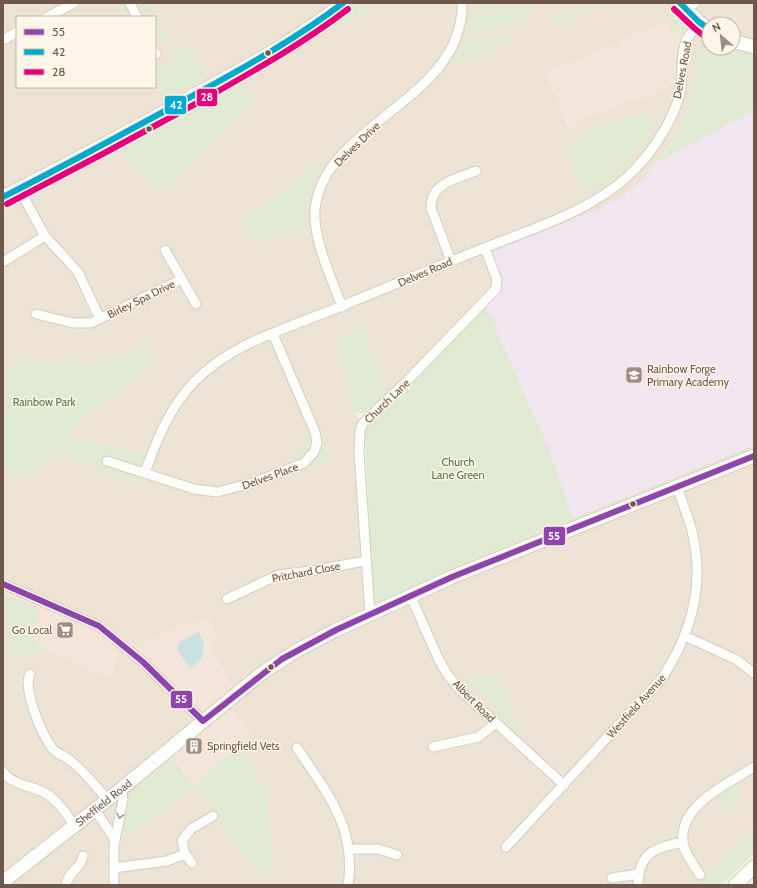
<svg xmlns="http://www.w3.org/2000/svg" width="757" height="888" font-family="Cabin,sans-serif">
  <rect width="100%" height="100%" fill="#f4f0e7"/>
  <path fill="#ede3d4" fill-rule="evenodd" d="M3,3H754V54L730,48H733V24H709V40L700,42L698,70L690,105L677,135L644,179L622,197L593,212L493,252L498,270L500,288L394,398L389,392L347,379L353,411L365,428L364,474L373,605L438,574L573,518L754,445V830L697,885H3ZM17,17H155V87H17Z"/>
  <path fill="#f4e5db" d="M688,21L686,31L681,40L673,81L669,88L638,101L635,99L581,120L573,129L567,126L545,72L617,44L618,47L622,46L620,40L667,22Z
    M3,577L99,620L141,648L146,642L172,628L211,617L218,641L211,644V646L234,690L223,699L253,734L193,786L162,746L188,725L191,715L187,709L120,647L111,679L41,647L35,641L32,631L40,609L3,593Z"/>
  <path fill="#f1e6ef" d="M754,110V445L573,518L485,304L500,288L498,270L493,252L593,212L622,197L644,179L657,163Z"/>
  <path fill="#e0ead2" d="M115,3H149L168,40L155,43V17H123Z
    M358,3H367L371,13L323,32Z
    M483,3H531L498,13L477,7Z
    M590,3H607L553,24L551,18Z
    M532,5L530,17L488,30L484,34L468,31L472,8L497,15Z
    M678,8L688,18L686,31L683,34L672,31L668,11Z
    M466,37L479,39L485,52L453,64Z
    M481,39H510L511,41L486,51Z
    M709,40V48H730L754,54V110L657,163C664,154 671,145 677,135C693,106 697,74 700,41Z
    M187,44L205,77L165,99L155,83V70L176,59L173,51Z
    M240,81L255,100L169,188H155L117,148Z
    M639,114L651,118L654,123C638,151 616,171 589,190L581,187C574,176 566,159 572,146C580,131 623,119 639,114Z
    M655,129C650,145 610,191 593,190L632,159Z
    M322,163C311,186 303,200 306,227L255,242L245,217C273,202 294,179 322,163Z
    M485,304L551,455L573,518L438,574L373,605L365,428Z
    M363,328L389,392L364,413L353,411L336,338Z
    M148,342L151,370L99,405L83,417L68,437L146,454L137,476L140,488L57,451L40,469L18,476L3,470V371L29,361L65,360L101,365Z
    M308,432L323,433L332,460L303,471L297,460Z
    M3,593L40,609C34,627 26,641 48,650L9,658L6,618H3Z
    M497,673L522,739L499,719L495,707L476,689L465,683Z
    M237,747L251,765L267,796L274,874L247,862L198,782Z
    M171,759L195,789L122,840L129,799L132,792Z
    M736,783L741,792V798L726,812L716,797Z
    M754,830V854L721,885H697Z"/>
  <path fill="#cae1e3" d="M199,632L204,644L202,659L199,660L191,668C171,644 172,646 199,632Z"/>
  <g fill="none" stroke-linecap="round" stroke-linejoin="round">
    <defs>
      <path id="street" d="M130,3L137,17
        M686,9L695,3
        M47,17L74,3
        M3,40L17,32
        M155,52L156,54
        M19,189L45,236L78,272L100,319
        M165,250L196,304
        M451,261L431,208C430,183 458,178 476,171
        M3,262L45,236
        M342,307C332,279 313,240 315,211C321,124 464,101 462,3
        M36,314L73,323H91L182,279
        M107,461L194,489L217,492L252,483L304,463L314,452L317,443L315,432L273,334
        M145,472C157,440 169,408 194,382C232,342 292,327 342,306C395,284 448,262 502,241C544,225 593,208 627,177C650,156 671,125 680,94C684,77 679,58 686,41C689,35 695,28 699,22
        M3,584L99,626L143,662L203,721
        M411,597L438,658L447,674L459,689L564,785
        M227,599L278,575L311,571L365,561
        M370,615L359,452L360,430L363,423L410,378L496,289L497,280L485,248
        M685,636L737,660L754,673
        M30,674C22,688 43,739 54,750C59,755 67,757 72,762C85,772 96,787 108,800
        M433,747L478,737L496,723
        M297,748C327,793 357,828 348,885
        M3,772C14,786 31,785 45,793C58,800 66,814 75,826
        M95,810L112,835L115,842
        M506,847L662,678C692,633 705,584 692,531C688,516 682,502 677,487
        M350,849H378L397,855
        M192,863L185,854L182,841L191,829L213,816
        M114,868L167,861L185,854
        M700,875C694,865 684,853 683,842C679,804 728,784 754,767
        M612,878L639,874
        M66,885C68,871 82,868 83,856
        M114,885V846L123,799L121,789
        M638,885C639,852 655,848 683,842"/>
      <g id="secondary">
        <path d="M680,3L699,22L709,29"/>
        <path d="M733,41L754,47"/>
        <path d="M3,197C68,164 132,130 196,94C247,67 298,39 343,3"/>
        <path id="s1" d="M3,882L121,789L262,673L296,651L336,630L452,577L754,456"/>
        <path d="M735,885L754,867"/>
      </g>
    </defs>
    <use href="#street" stroke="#d2ccc4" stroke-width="11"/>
    <use href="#secondary" stroke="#d2ccc4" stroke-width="15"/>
    <use href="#street" stroke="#fdfdfb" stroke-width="9"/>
    <use href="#secondary" stroke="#fdfdfb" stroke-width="13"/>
    <defs>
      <path id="bus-1" d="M3,584L99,626L143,662L203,721L282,659L336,630L452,577L754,456"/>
      <path id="bus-2" d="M680,3L699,22L709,29
        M3,197C68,164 132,129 196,94C247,66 297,38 343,3"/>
      <path id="bus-3" d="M674,9L694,28L704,36
        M7,204C71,171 135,137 199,102C250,73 301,45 348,9"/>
    </defs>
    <use href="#bus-1" stroke="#fdf5e7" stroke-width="9"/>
    <use href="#bus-2" stroke="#fdf5e7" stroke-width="9"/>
    <use href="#bus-3" stroke="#fdf5e7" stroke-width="9"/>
    <use href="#bus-1" stroke="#8e44ad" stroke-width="6"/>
    <use href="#bus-2" stroke="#00a9ce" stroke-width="6"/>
    <use href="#bus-3" stroke="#e5007d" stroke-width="6"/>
  </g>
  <defs><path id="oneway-chevron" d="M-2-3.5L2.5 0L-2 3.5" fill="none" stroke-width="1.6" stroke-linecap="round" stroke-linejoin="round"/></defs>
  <use stroke="#a79a91" href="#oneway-chevron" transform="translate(120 816) rotate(101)"/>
  <defs>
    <symbol id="school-square" viewBox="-11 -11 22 22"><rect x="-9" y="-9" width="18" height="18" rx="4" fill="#9d8d82" stroke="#fdf5e7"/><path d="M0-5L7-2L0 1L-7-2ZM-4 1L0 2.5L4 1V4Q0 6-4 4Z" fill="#fff"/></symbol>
    <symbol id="supermarket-square" viewBox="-11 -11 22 22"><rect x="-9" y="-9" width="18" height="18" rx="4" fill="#9d8d82" stroke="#fdf5e7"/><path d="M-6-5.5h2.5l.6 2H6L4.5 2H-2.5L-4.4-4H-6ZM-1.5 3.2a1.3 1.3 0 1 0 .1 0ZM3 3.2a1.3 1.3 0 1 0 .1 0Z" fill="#fff"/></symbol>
    <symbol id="building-square" viewBox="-11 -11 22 22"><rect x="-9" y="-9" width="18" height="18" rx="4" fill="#9d8d82" stroke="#fdf5e7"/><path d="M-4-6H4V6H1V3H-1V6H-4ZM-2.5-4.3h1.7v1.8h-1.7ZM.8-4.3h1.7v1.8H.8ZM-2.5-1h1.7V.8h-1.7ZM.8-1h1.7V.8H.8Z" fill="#fff"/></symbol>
  </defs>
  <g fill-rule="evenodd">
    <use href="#school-square" x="624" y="365" width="20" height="20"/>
    <use href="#supermarket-square" x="55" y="620" width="20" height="20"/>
    <use href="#building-square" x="184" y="736" width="20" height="20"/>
  </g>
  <g fill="#6e584b" stroke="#fdf5e7" stroke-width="1.5">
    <circle cx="268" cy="53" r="3.5"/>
    <circle cx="149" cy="129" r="3.5"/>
    <circle cx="633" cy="504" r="3.5"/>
    <circle cx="271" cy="667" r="3.5"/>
  </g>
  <g text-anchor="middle" stroke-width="3" stroke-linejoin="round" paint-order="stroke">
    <g font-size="11" fill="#6e584b" stroke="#fdf5e7">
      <text transform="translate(682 70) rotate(-79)" y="4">Delves Road</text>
      <text transform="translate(357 144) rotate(-44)" y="4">Delves Drive</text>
      <text transform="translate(425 272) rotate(-23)" y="4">Delves Road</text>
      <text transform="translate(141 299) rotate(-26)" y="4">Birley Spa Drive</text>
      <text transform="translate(387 401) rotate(-44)" y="4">Church Lane</text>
      <text transform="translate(270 476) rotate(-20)" y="4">Delves Place</text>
      <text transform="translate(306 572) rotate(-11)" y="4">Pritchard Close</text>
      <text transform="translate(474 701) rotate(45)" y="4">Albert Road</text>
      <text transform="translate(636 706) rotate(-48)" y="4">Westfield Avenue</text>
      <text dy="4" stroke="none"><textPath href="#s1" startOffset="128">Sheffield Road</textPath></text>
    </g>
    <g font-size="11" fill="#6e584b" stroke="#fdf5e7" text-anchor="start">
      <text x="647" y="373">Rainbow Forge<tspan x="647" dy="13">Primary Academy</tspan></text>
      <text x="52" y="634" text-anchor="end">Go Local</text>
      <text x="207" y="750">Springfield Vets</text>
    </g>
    <g font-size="11" fill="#547947" stroke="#fdf5e7">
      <text x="44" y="406">Rainbow Park</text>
      <text x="458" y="466">Church<tspan x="458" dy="13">Lane Green</tspan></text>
    </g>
  </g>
  <g stroke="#fdf5e7" stroke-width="1.5">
    <rect x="196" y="88" width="22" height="19" rx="4" fill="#e5007d"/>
    <rect x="164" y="95" width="23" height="20" rx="4" fill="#00a9ce"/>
    <rect x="543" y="526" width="23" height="20" rx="4" fill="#8e44ad"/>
    <rect x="170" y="690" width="23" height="19" rx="4" fill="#8e44ad"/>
  </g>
  <g font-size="11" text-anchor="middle" font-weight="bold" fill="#fff">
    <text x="207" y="101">28</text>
    <text x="176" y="109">42</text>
    <text x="554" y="540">55</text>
    <text x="181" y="703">55</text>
  </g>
  <rect width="757" height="888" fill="none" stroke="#6e584b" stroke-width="8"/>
  <rect x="16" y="16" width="140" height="72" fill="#fdf5e7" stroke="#c4b6a9"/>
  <rect x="24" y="29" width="20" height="6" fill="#8e44ad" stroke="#c4b6a9"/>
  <text x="52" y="36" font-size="12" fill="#6e584b">55</text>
  <rect x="24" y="49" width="20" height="6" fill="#00a9ce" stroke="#c4b6a9"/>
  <text x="52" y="56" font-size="12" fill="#6e584b">42</text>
  <rect x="24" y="69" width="20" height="6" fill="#e5007d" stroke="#c4b6a9"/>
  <text x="52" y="76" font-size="12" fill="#6e584b">28</text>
  <g transform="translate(721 36) rotate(332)"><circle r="19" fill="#fdf5e7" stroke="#c4b6a9"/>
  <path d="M0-3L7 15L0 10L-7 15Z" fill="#9d8d82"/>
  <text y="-6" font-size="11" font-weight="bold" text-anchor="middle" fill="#6e584b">N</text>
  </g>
</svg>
